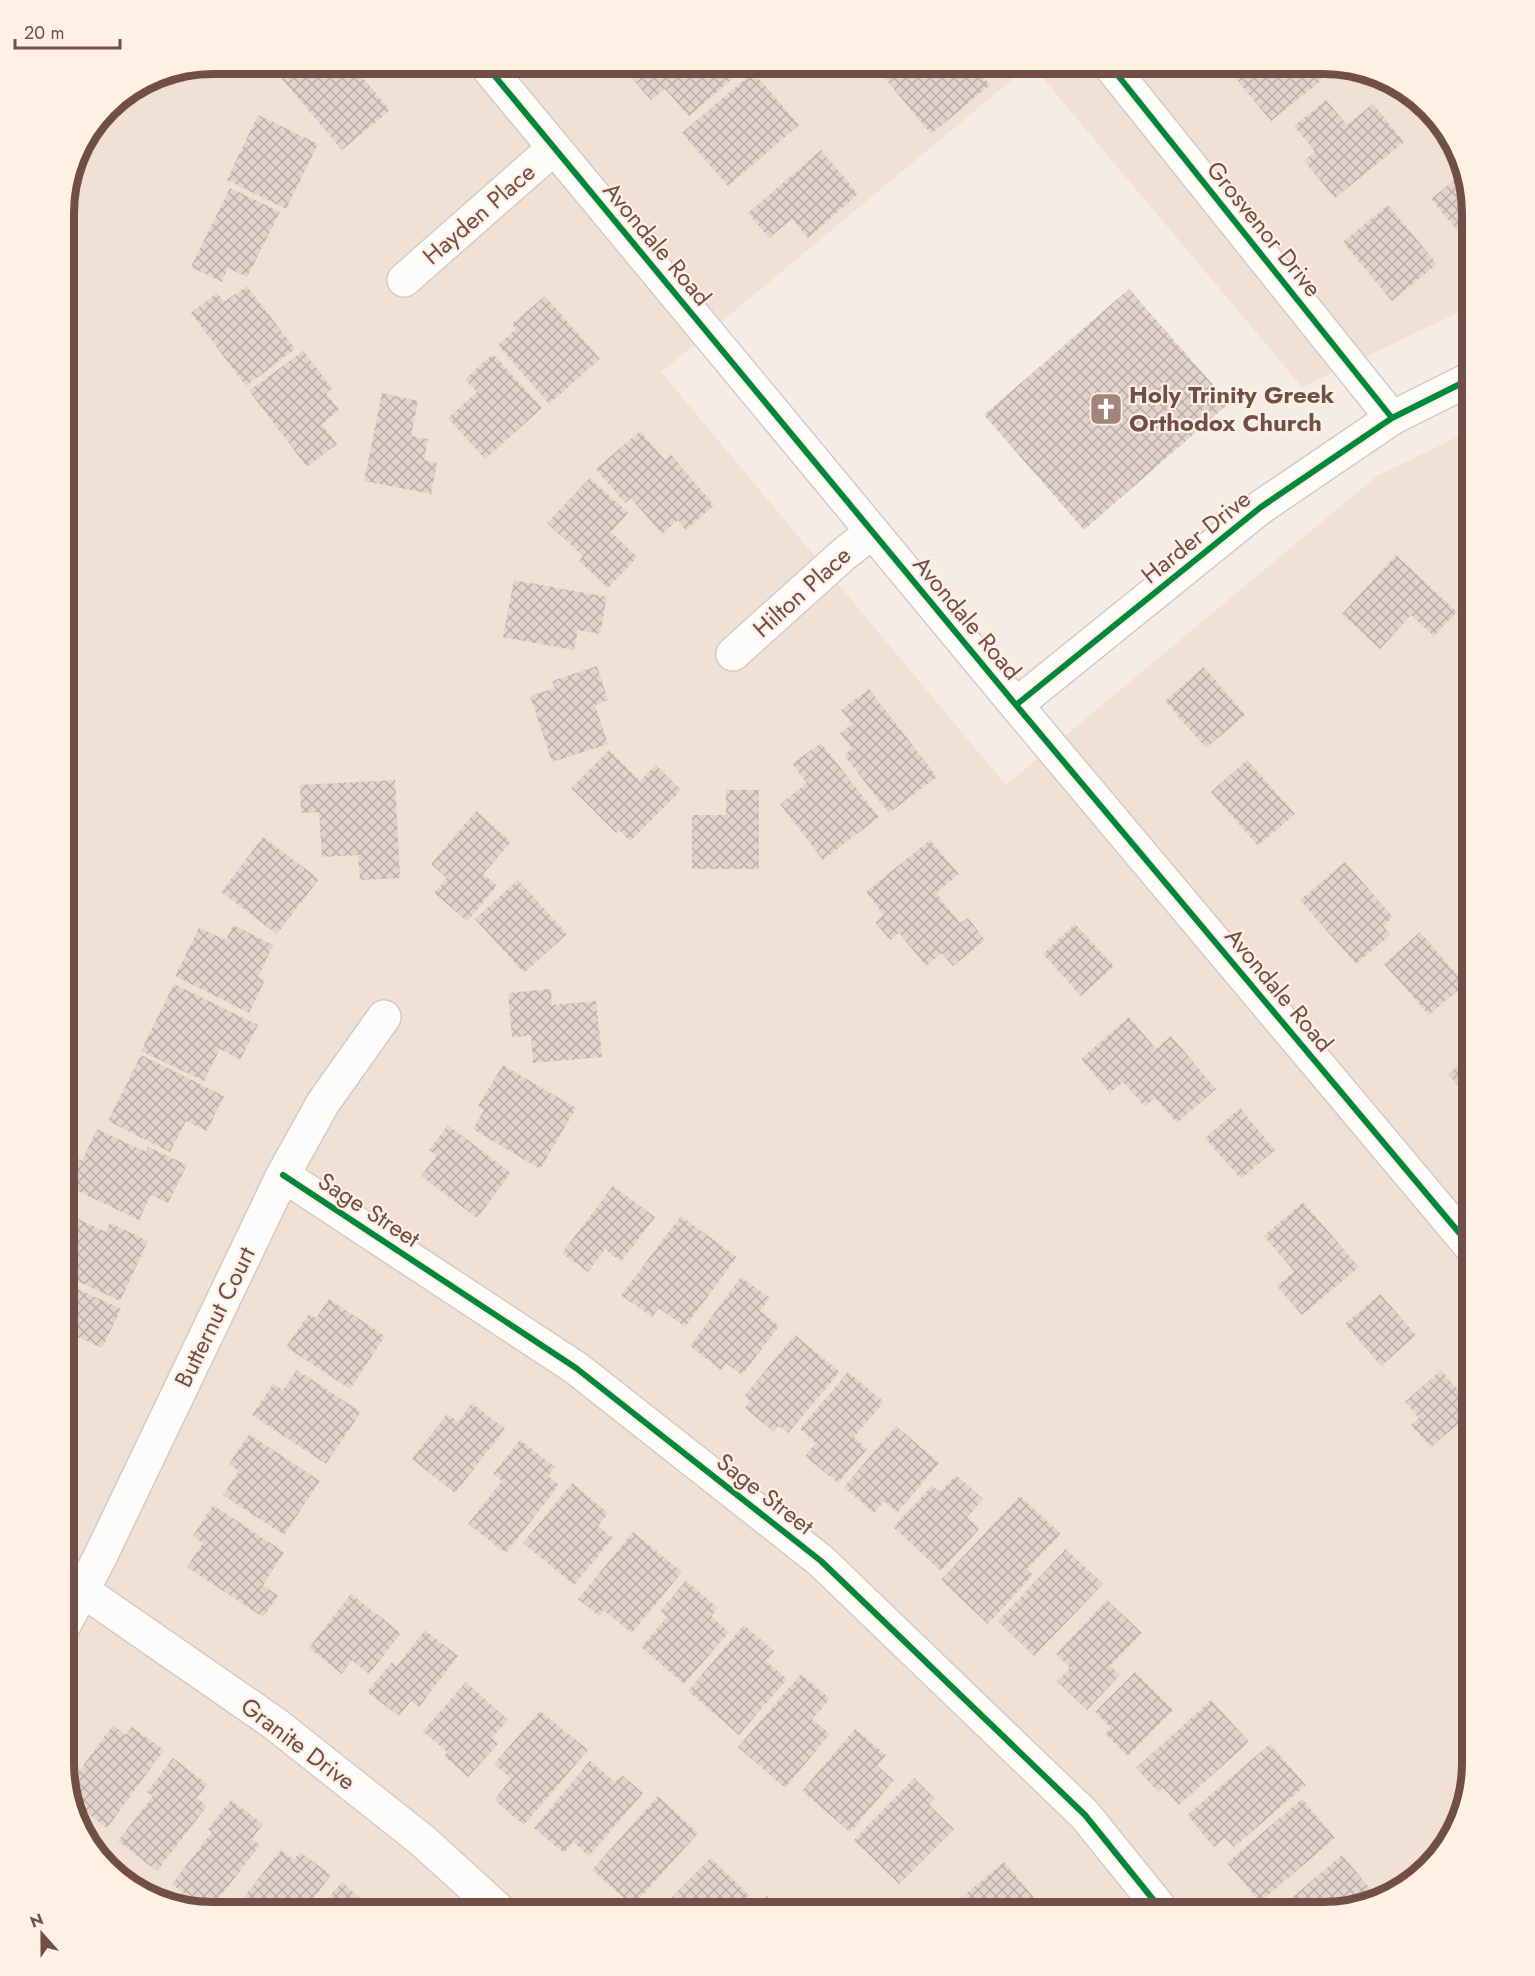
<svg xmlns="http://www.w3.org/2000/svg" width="1535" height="1976" font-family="Jost,sans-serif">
  <defs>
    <pattern id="building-cross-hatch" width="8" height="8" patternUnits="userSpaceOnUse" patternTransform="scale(1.5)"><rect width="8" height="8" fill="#e1d4cd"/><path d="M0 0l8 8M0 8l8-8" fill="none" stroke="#bbaea8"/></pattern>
  </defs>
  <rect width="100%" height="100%" fill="#f5ece5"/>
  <path fill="#f1e0d4" d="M212,63H1332L1398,83L1447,130L1472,212V306L1302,387L1031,64L661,372L1006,785L1377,476L1472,430V1764L1452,1838L1405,1888L1323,1913H212L138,1893L88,1846L63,1764V202L79,146L114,100L155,74Z"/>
  <path fill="url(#building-cross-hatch)" d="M301,63H350L390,110L342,150L282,79Z
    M638,63H743L746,67L689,116L665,89L651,100L627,73Z
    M863,63H891L874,77Z
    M902,63H972L990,85L931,134L884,77Z
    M1223,63H1309L1322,80L1271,121Z
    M182,69L184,77L133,88L155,74Z
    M753,72L799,125L728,186L682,133Z
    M1326,100L1347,125L1373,104L1404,142L1335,198L1304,161L1315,151L1294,126Z
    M258,115L318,144L286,209L227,180Z
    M821,150L858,194L808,238L792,219L769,238L748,213Z
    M1461,175L1472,212V248L1431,199Z
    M230,188L280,212L247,277L228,268L222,282L191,267Z
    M1388,205L1437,264L1392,301L1343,242Z
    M247,286L295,349L246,386L191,313L217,293L224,302Z
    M1129,289L1229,403L1084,530L984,415Z
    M545,296L600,359L549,404L498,345L516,329L512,324Z
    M303,351L332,388L326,393L339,410L322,424L337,444L307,467L249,391Z
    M493,354L542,408L485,459L448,418L477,392L465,379Z
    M382,393L418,401L411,436L428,439L424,460L437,463L431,494L364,481Z
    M640,431L665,460L671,455L714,505L686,530L678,520L662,534L631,498L625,503L596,469Z
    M590,478L628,513L611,532L637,557L608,588L579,561L583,556L547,523Z
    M1396,555L1457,612L1434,636L1411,615L1380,649L1342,614Z
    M514,580L607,597L600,634L578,630L574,650L503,637Z
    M597,666L608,700L595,705L608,744L552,762L530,696L555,688L552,681Z
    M1204,667L1245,715L1206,748L1165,701Z
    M869,689L937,777L889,813L844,755L852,748L840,733L852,724L841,710Z
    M821,743L879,817L823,860L780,804L807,783L792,764Z
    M609,750L640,781L656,765L681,790L630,841L619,830L616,833L571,788Z
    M1247,760L1295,814L1258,846L1211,792Z
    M395,780L400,878L360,880L358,855L322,857L319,812L301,813L300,785Z
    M726,790H759V869H692V815H726Z
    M476,811L511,842L483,874L497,886L467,921L434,893L447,878L431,864Z
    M263,837L319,879L277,934L221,892Z
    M930,840L959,874L936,893L960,923L968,918L985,940L953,966L942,953L926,966L899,933L890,940L875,922L884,915L866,892Z
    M1345,862L1393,917L1383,926L1390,935L1356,964L1300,900Z
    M518,880L567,934L524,973L475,919Z
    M1075,924L1114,966L1081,996L1043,954Z
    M233,925L273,945L258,977L265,980L249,1013L175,976L199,928L226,940Z
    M1420,932L1465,984L1429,1015L1384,964Z
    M174,984L258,1025L240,1060L220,1049L204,1081L141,1051Z
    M551,989L552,1005L596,1001L602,1057L533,1063L531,1035L512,1038L508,993Z
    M1129,1017L1156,1049L1171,1036L1216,1089L1177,1123L1155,1098L1145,1107L1123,1082L1110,1093L1081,1059Z
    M1472,1053V1102L1448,1074Z
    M141,1055L224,1096L207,1131L186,1121L170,1152L108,1121Z
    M503,1065L576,1108L540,1169L473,1129L484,1110L478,1106Z
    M1240,1108L1275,1150L1241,1179L1205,1138Z
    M448,1125L511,1173L477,1218L421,1176L437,1155L429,1150Z
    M97,1129L146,1152L148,1147L187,1165L168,1203L151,1195L139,1220L63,1184V1159L66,1153L82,1161Z
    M613,1186L655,1217L621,1262L605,1249L588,1272L562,1253Z
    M1303,1202L1359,1267L1302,1315L1277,1286L1294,1271L1264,1236Z
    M63,1212L106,1232L110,1223L148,1241L120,1301L63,1274Z
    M681,1216L737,1257L685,1327L659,1308L652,1317L621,1295Z
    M741,1277L770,1298L760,1311L779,1326L742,1375L726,1363L721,1370L690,1346Z
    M63,1282L121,1309L102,1348L79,1337L65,1366L63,1364Z
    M1380,1294L1416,1335L1381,1366L1345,1324Z
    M329,1299L385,1336L350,1389L286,1347L309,1314L316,1318Z
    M795,1335L840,1372L788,1433L779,1426L774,1432L745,1408L750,1401L744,1396Z
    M297,1370L361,1412L326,1464L252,1415L273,1384L283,1390Z
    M1441,1370L1472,1406V1412L1431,1447L1411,1425L1419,1418L1405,1402Z
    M848,1372L884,1402L854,1437L867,1449L838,1483L805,1456L816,1443L800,1429Z
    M472,1403L505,1429L455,1493L412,1459L447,1414L458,1422Z
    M896,1426L939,1463L897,1513L884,1501L874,1513L844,1487Z
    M249,1434L320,1481L284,1535L223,1495L239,1471L229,1464Z
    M520,1440L555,1467L548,1476L559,1485L506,1553L468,1524L502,1481L493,1474Z
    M956,1475L983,1499L967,1517L979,1529L941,1571L893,1527L932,1486L940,1492Z
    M572,1483L608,1513L598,1526L613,1538L574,1585L523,1543Z
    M1020,1496L1061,1534L1027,1569L1033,1575L988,1624L941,1580Z
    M213,1505L284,1552L263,1585L278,1596L263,1617L187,1567L203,1543L193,1536Z
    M633,1532L682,1572L632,1633L603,1610L599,1616L578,1599Z
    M1066,1549L1103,1584L1034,1656L998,1621Z
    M686,1581L718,1608L711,1616L729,1632L684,1684L641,1647L667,1617L660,1611Z
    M351,1594L401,1633L369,1674L352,1660L342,1674L309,1648Z
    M1107,1600L1142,1633L1110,1666L1120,1675L1087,1710L1057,1681L1070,1668L1056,1654Z
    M744,1625L774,1651L766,1661L787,1679L739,1735L688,1691Z
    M425,1630L458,1656L419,1707L411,1701L399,1716L367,1692L392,1662L397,1666Z
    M1135,1672L1173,1710L1128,1756L1105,1734L1111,1728L1095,1712Z
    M801,1674L830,1699L812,1719L830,1734L785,1788L738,1747Z
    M466,1682L508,1720L492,1738L498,1744L468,1777L444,1756L447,1752L423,1731Z
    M1211,1700L1249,1742L1179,1805L1163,1788L1158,1792L1136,1768Z
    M540,1711L588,1750L524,1825L494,1800L511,1779L494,1764Z
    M113,1725L126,1735L132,1727L164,1750L107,1828L83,1810L87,1805L72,1794L69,1785Z
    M855,1729L886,1755L877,1766L894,1780L850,1832L802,1791Z
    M1270,1744L1306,1785L1234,1847L1225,1838L1214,1847L1187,1815Z
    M173,1758L207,1784L197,1798L207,1806L157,1871L118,1841L153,1796L147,1792Z
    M590,1761L615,1782L622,1775L643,1793L589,1856L573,1842L564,1853L534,1828Z
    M914,1778L935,1799L929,1805L954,1829L899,1884L854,1840Z
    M658,1796L698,1833L633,1906L592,1870Z
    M1302,1799L1335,1838L1260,1902L1227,1863Z
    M231,1800L263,1824L252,1839L260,1845L208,1912L172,1884L212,1832L208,1829Z
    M281,1850L294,1860L300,1852L331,1875L302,1913H231Z
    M1342,1855L1377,1897L1323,1913H1274Z
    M711,1858L750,1896L733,1913H659L657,1912Z
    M1004,1862L1047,1913H943Z
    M342,1882L372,1909L369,1913H315Z
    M767,1896L784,1913H750Z"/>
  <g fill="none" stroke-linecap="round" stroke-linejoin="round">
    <defs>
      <path id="minor" d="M484,63L1016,705L1472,1248
        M1108,63L1392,418
        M404,280L554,148
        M733,654L844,554L872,532
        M1016,705L1261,507L1392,418L1472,378
        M283,1175L576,1368L821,1561L1085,1815L1164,1913
        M82,1590L274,1723L423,1841L502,1913
        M63,1627L100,1557L283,1175L323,1103L384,1017"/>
    </defs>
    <use href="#minor" stroke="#d6c9c3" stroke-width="36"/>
    <use href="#minor" stroke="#fefcfb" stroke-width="33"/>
    <defs>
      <path id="cycleway" d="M484,63L1016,705L1472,1248
        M1108,63L1392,418
        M1016,705L1261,507L1392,418L1472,378
        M283,1175L576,1368L821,1561L1085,1815L1164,1913"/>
    </defs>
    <use href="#cycleway" stroke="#fff0e4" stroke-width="10"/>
    <use href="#cycleway" stroke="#00873e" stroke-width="6"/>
  </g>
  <defs>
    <symbol id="church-square" viewBox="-11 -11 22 22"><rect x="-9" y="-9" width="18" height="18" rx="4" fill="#a0867e" stroke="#fff0e4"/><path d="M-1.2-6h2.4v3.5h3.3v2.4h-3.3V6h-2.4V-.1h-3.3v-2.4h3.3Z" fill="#fff"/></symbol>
  </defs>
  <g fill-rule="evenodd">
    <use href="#church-square" x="1087" y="390" width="38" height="38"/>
  </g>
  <g text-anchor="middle" stroke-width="4.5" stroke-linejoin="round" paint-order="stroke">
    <g font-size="24" fill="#724f46" stroke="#fff0e4">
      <text transform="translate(479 214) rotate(-41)" y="8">Hayden Place</text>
      <text transform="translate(1264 229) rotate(51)" y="8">Grosvenor Drive</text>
      <text transform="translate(657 244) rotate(50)" y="8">Avondale Road</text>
      <text transform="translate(1196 537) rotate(-39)" y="8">Harder Drive</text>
      <text transform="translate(802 592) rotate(-42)" y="8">Hilton Place</text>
      <text transform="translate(967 618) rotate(50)" y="8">Avondale Road</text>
      <text transform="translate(1279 990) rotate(50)" y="8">Avondale Road</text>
      <text transform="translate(369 1210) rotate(33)" y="8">Sage Street</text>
      <text transform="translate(215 1317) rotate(-64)" y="8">Butternut Court</text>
      <text transform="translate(765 1494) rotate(38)" y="8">Sage Street</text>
      <text transform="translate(298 1744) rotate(37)" y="8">Granite Drive</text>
    </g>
    <g font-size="24" font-weight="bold" fill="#724f46" stroke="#fff0e4" text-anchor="start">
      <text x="1129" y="403">Holy Trinity Greek<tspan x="1129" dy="28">Orthodox Church</tspan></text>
    </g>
  </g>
  <path d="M0 0H1535V1976H0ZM213 74H1323A139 139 0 0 1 1462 213V1763A139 139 0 0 1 1323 1902H213A139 139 0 0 1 74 1763V213A139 139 0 0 1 213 74Z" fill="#fff0e4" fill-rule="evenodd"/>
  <path fill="none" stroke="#724f46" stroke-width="8" d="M213 74H1323A139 139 0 0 1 1462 213V1763A139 139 0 0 1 1323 1902H213A139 139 0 0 1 74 1763V213A139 139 0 0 1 213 74Z"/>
  <g transform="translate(42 1934) rotate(339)" stroke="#fff0e4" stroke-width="4.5" paint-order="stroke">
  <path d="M0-4.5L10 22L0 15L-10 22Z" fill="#724f46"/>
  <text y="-9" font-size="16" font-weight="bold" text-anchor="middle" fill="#724f46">N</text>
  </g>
  <path d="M15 39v9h105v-9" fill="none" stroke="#724f46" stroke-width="3"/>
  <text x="24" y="39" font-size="18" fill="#724f46" stroke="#fff0e4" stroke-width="4.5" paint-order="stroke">20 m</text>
</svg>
